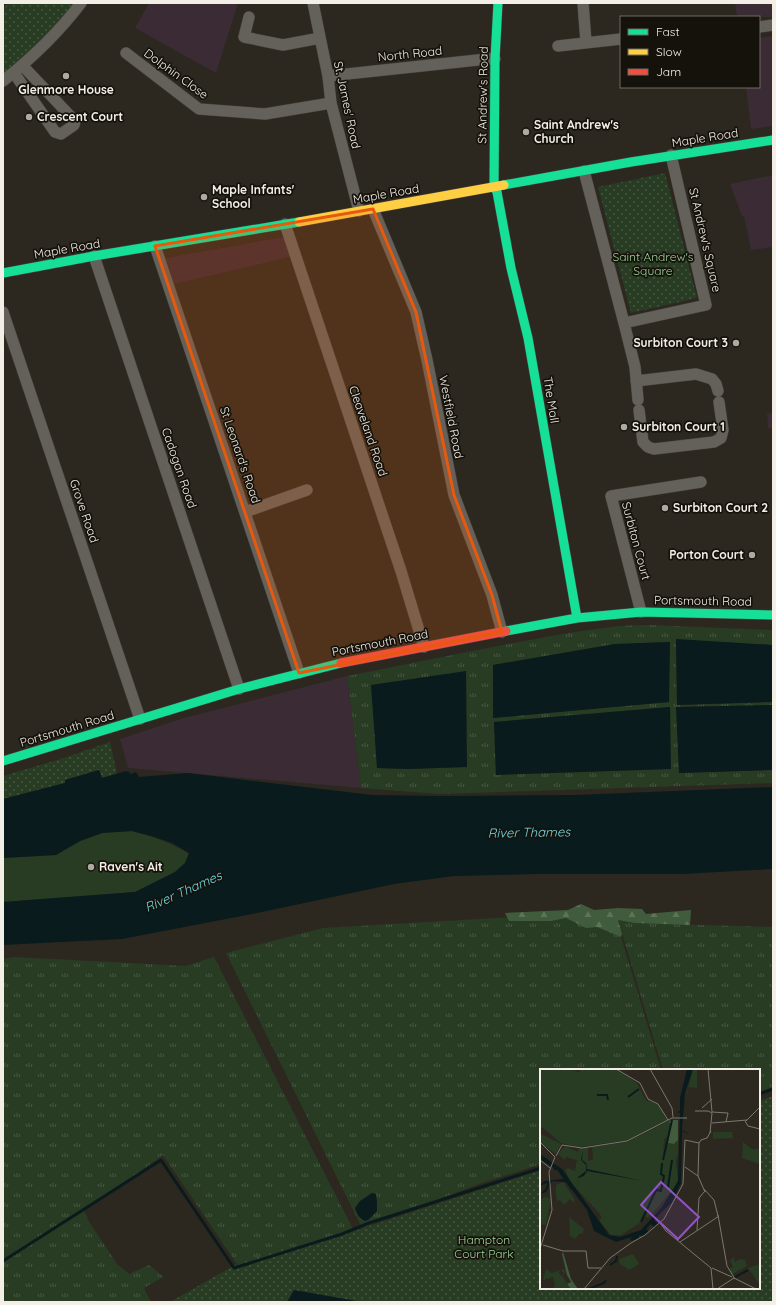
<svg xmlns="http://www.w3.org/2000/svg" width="776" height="1305" font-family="Quicksand,sans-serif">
  <defs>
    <pattern id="grass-tufts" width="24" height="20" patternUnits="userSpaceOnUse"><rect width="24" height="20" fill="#283c23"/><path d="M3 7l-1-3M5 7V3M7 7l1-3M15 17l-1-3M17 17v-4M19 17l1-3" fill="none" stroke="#485843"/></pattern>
    <pattern id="forest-firs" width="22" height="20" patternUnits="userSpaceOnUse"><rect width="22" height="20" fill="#405c3c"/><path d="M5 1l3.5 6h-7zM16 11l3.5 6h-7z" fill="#5c7458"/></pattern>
    <pattern id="park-dots" width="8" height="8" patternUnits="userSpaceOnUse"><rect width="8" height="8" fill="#283c23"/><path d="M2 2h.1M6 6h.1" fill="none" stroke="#485843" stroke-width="1.8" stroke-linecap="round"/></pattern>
  </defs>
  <rect width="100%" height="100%" fill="#2c2820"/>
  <path fill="#3a2b34" d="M149,3H238L216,73L135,28Z
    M735,3H773V17H737Z
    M773,36V126L751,129L746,87H759V38Z
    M773,176V247L751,250L744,216H742L730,184L763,177Z
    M284,237L290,257L174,284L166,258Z
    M767,413L773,414V429L768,428Z
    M347,676L361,788L128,768L120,739L184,718Z"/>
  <path fill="url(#grass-tufts)" fill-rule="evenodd" d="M648,625L773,630V645L676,640L677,705L773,702V705L677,707L679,773L773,770V783L439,794L361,788L347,676C408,664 469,651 530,640C568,633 608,625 648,625ZM669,642V702L493,717V665L615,644ZM670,707L496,774L494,722ZM467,767L408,769L378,768Z
    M582,913L597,927L621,937L661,1070H541V1164L479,1184L362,1228L226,953L323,928Z
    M618,920L634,923L773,927V1087L759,1092V1070H663Z
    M14,957L186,966L214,957L354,1231L237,1264L163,1155L84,1211L88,1220L117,1264L129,1274L149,1265L158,1272L163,1277L144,1288L151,1302H3V959Z"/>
  <path fill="url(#forest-firs)" d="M581,904L594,910L618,908L642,909L646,914L691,910L690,925L634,923L618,920L622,934L621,937L597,927L586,928L566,918L551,921H509L505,913L568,910Z"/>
  <path fill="url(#park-dots)" d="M9,3H73L62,18L34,49L3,74V8Z
    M665,173L697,298L631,313L598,187Z
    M110,742L117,774L102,778L99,770L65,780V783L3,799V776L64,758Z
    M773,1096V1302H170L237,1264L289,1247L354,1231L541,1170V1288H759V1101Z"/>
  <path fill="#283c23" d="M132,831C155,837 169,842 189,854L185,863L175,872L135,892L3,902V858L56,855L80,841L102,833Z"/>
  <path fill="#091b1c" d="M676,639L773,645V702L677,705Z
    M670,642L669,702L493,718V665L615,644Z
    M466,671L467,767L408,769L377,768L371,685Z
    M773,705V770L679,773L676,707Z
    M670,707L671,769L496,775L494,722Z
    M99,770L102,778L126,771L129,772L131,774L136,772L139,777L188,773L372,795L439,796L576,795L773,787V869L681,874H536L454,876L394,884L262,912L122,939L3,945V902L135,892L175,872L185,863L189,853L172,843L151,836L132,831L102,833L80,841L56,855L3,858V799L65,783V780Z
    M372,1193L376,1194L377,1202V1211L368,1220L365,1221C359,1218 357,1214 355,1208L360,1201Z
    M294,1290L362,1302H287Z"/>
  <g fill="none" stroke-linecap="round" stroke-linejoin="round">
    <path stroke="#091b1c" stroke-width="3" d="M759,1094L773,1089
      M3,1261L161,1160L234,1268L342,1234L369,1223L541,1168"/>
    <defs>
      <path id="street" d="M313,3L328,76L331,103L359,211
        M583,3L586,42
        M249,17L244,37L283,45L320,38
        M759,27L773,25
        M558,46L621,39
        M126,53L199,109L265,114L331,103
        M14,73L55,132L61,134L74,125L75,121L22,65
        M328,76L487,59H495
        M3,81C32,58 59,32 81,3
        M584,171L624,323L706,305L671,155
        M373,209L416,312L427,360L454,495L492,595L502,632
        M285,224L401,571L424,647
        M155,246L299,673
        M94,256L239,689
        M3,312L140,719
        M624,323L635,367L638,400
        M636,381L696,374L712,379L716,384L718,391
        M639,410L643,442L648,447L654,449L714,442L721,438L723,430L719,402
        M245,512L307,490
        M641,612L611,496L701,482"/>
      <path id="fast" d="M504,185L631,162L773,140
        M494,187L497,192L511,268L528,338L577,618
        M494,187L495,59L498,3
        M3,273L94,256L299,222
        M506,631L577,618L641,612L773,615
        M3,761L239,689L341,663"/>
      <path id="slow" d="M299,222L504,185"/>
      <path id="jam" d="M341,663L506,631"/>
    </defs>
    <use href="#street" stroke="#49453e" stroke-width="12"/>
    <use href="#fast" stroke="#49453e" stroke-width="10"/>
    <use href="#slow" stroke="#49453e" stroke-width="10"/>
    <use href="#jam" stroke="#49453e" stroke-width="10"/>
    <use href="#street" stroke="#64615b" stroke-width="11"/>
    <use href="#fast" stroke="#16e098" stroke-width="9"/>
    <use href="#slow" stroke="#ffcf43" stroke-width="9"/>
    <use href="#jam" stroke="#f24e42" stroke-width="9"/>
  </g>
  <path fill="#e8590c" fill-opacity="0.2" stroke="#e8590c" stroke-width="3" stroke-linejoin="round" d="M373,209L416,312L454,495L492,595L502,632L299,673L155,246Z"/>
  <g fill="#aea9a1" stroke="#15120c" stroke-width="1.5">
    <circle cx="66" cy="76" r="4"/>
    <circle cx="29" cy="117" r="4"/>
    <circle cx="526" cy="132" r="4"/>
    <circle cx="204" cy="197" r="4"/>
    <circle cx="736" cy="343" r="4"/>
    <circle cx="624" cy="427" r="4"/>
    <circle cx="665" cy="508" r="4"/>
    <circle cx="752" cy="555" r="4"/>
    <circle cx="91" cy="867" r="4"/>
  </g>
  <g text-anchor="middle" stroke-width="3.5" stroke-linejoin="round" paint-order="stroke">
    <g font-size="12" fill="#f4efe6" stroke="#15120c">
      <text transform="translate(410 54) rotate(-6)" y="4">North Road</text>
      <text transform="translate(176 74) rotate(36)" y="4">Dolphin Close</text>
      <text transform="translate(483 95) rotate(-89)" y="4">St Andrew's Road</text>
      <text transform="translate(347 105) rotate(78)" y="4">St. James' Road</text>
      <text transform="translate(705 138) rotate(-9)" y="4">Maple Road</text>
      <text transform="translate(386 194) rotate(-10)" y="4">Maple Road</text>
      <text transform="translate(705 240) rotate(77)" y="4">St Andrew's Square</text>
      <text transform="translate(67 249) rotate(-10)" y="4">Maple Road</text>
      <text transform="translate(551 400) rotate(81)" y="4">The Mall</text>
      <text transform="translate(451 417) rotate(79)" y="4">Westfield Road</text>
      <text transform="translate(368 431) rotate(71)" y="4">Cleaveland Road</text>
      <text transform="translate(240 455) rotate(71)" y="4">St Leonard's Road</text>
      <text transform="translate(179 468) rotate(71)" y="4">Cadogan Road</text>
      <text transform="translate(84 511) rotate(71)" y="4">Grove Road</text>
      <text transform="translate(636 541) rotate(75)" y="4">Surbiton Court</text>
      <text transform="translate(703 601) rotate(1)" y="4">Portsmouth Road</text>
      <text transform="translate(380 643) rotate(-11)" y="4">Portsmouth Road</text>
      <text transform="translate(67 729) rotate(-17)" y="4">Portsmouth Road</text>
    </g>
    <g font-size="12" font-weight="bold" fill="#f4efe6" stroke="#15120c" text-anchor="start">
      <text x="66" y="94" text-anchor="middle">Glenmore House</text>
      <text x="37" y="121">Crescent Court</text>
      <text x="534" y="129">Saint Andrew's<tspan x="534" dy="14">Church</tspan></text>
      <text x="212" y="194">Maple Infants'<tspan x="212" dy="14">School</tspan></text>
      <text x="728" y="347" text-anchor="end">Surbiton Court 3</text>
      <text x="632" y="431">Surbiton Court 1</text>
      <text x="673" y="512">Surbiton Court 2</text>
      <text x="744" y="559" text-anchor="end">Porton Court</text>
      <text x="99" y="871">Raven's Ait</text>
    </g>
    <g font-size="12" fill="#9ed498" stroke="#15120c">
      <text x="653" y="261">Saint Andrew's<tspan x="653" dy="14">Square</tspan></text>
      <text x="484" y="1244">Hampton<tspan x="484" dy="14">Court Park</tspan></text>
    </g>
    <g font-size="13" font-style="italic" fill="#6fd9e4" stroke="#15120c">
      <text transform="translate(529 832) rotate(-1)" y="5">River Thames</text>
      <text transform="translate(183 891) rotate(-24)" y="5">River Thames</text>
    </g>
  </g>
  <g transform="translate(540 1069)">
    <rect width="220" height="220" fill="#2c2820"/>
    <path d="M127,66H129L128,74L134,75L138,71V89L137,86L136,93L138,111L136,117L108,149L104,147L116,121L121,122L122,118H117Z" fill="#283c23"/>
    <path d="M131,51H138V71L134,75L128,74L129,66H126L130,56L127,54ZM23,183L31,210L38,220H29L27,215L31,213L27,206L22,185Z" fill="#405c3c"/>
    <path d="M203,73L212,80H220V95L202,89Z" fill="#283c23"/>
    <path d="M0,0H29L39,3L40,0H75L97,14L105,30L128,51L89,71L39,78L21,74L2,58L0,60ZM153,0H157V19L149,18L145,32ZM127,53L131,54L129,66L124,70L123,99L116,121L101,153L81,166H71L59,151L62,149L60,145L35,118L37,119L39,110L47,103L46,93L53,90L52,78L87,73ZM173,63H192L193,69L173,70ZM1,65L21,75L16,85L0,73ZM6,128L11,130L6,156L0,155V131ZM29,148L44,160L42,165L40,164L35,170L30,167ZM93,185L99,195L89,201L80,195L79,190ZM194,188L195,193L200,190L205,191L207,197L192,205L189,200L193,198L190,191ZM220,195V216L208,199ZM6,200L12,204L20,201L19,204L21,207L24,205L21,201L24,200L25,204L22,207L30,219L13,220L15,217L13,208L3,211Z" fill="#283c23"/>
    <path d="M108,31L118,36L125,47L110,51ZM25,77L38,83L39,79H48V102L39,110L37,119L33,118L25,101L28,99L35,102L37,91L26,88L25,91L18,85Z" fill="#283c23"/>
    <path d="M23,113L35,131L33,133L30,130L24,136L20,131L17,132L16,126V116Z" fill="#283c23"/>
    <path d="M147,0H153L145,24L142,61L148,64L149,65L142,62L141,114L132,133L114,151L118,155L114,158L111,155L106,160L109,162L103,167L99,166V169L91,172L90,169L98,166L76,173L54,162L47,141L26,113L12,112L6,123L0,125L6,119L7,114L0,117L4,112L24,110L18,102L0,90V85L22,100L69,166L80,168L101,161L122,138L138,112L140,44L137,43L140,42V29ZM43,81L42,91L46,94L47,100L103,112L47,102L44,107L38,109L37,117L38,108L46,102V96L41,91Z" fill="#091b1c"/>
    <path fill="none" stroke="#091b1c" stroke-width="2" d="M57,26H67L68,31M88,28L99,20M123,91L132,51M14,100H18L32,120H35M128,118L132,91M101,153L116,121L121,122L124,107L121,105L122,94M70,196L76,192L77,187M195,208L208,201M49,220L64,214L66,211"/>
    <path fill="none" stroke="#7c786f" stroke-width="1" d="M76,0L100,14L108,30L118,35L128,51M110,0L132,39L133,48M168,0L172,43L188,44L186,53M162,39L172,30M155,42H168L172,44L170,64M205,52L208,57L220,60M206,52L220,38M172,54L207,51M0,73L15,88M159,74L161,71L167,69L171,62M16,87L22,76L42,79L87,72L132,49H147M0,91L10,99M145,98L158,107L165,123M158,107L159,74M164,120L174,131L178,147M178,146L187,197L195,210M120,154L126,162L171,199L173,220M157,161L159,129L165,122M140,173L179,147M3,176L23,182M0,180L12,141L9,103L15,88M23,182H46L48,199H61M172,199L192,208M194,209L216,220M44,220L70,189L91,174L105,166L124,150L143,115L145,71L159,74M177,220L194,209"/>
    <path fill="#9353c7" fill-opacity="0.15" stroke="#9353c7" stroke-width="2" d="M121,113L159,148L138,170L101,136Z"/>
    <rect width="220" height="220" fill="none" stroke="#f4efe6" stroke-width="2"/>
  </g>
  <rect width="776" height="1305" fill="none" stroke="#f4efe6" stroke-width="8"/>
  <rect x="620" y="16" width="140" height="72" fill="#15120c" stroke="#6e6a63"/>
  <rect x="628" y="29" width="20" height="6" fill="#16e098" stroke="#6e6a63"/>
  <text x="656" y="36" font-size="12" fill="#f4efe6">Fast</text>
  <rect x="628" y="49" width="20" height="6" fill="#ffcf43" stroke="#6e6a63"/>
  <text x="656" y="56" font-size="12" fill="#f4efe6">Slow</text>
  <rect x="628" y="69" width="20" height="6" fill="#f24e42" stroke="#6e6a63"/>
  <text x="656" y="76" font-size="12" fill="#f4efe6">Jam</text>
</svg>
